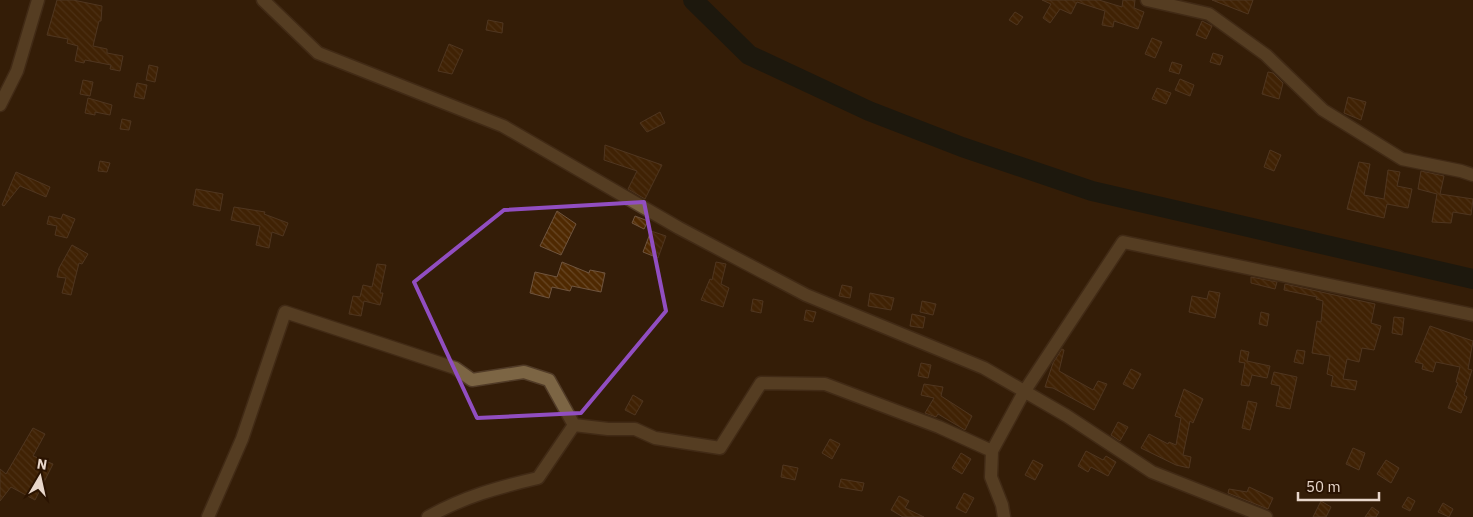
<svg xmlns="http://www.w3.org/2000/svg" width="1473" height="517" font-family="'IBM Plex Sans',sans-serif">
  <defs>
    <pattern id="building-back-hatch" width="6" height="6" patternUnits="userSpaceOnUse" patternTransform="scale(1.25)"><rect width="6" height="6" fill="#4f2901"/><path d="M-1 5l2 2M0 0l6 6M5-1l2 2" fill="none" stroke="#684725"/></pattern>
  </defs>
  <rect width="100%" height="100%" fill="#341d08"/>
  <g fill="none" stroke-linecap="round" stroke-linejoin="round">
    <path stroke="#021214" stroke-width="20" d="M693,0L749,55L869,111L962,147L1092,191L1473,279"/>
  </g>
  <path fill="url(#building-back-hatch)" stroke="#6f543e" d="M57,0H73L102,6L101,21H99L93,46L107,49V53L123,56L120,71L110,69L111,65L85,60L84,63L75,61L78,46L67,43L68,39L47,35Z
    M1042,0H1099L1122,7L1123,0H1135L1134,8L1144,12L1138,29L1114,21L1113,27L1102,25L1105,11L1077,2L1071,14L1060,9L1050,23L1043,18L1051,4Z
    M1212,0H1253L1248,14Z
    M1015,12L1023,17L1017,25L1009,20Z
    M488,20L503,23L502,33L486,30Z
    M1202,21L1212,26L1206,39L1196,35Z
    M1152,38L1162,42L1155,58L1145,54Z
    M449,44L463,50L452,74L438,71Z
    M1213,53L1223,56L1220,65L1210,62Z
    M1172,62L1182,65L1179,74L1169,71Z
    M149,65L158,67L155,82L146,80Z
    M1268,72L1273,73L1283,83L1279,99L1262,94Z
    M1180,79L1194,85L1190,96L1175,90Z
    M83,80L93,82L90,96L80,94Z
    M137,83L147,85L144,99L134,97Z
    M1157,88L1171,93L1166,104L1152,99Z
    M1348,97L1366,102L1361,120L1344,113Z
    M88,98L112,105L110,115L95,112V115L85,113Z
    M660,112L665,123L647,132L640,123Z
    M122,119L131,121L129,130L120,129Z
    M605,145L662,165L645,199L628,189L637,171L604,160Z
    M1270,150L1281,155L1274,171L1264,167Z
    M100,161L110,163L107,172L98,171Z
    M1359,162L1370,164L1364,195L1384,199L1388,170L1400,172L1397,186L1412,189L1408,208L1387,204L1384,218L1347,209Z
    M1421,171L1444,176L1440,194L1473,199L1471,215L1453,212L1451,223L1432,222L1437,194L1418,189Z
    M16,172L50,187L46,197L20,186L4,206L2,205Z
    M196,189L223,194L220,211L193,205Z
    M234,207L265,212L264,214L288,223L283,236L272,232L269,248L256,245L260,226L231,220Z
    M557,211L576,224L561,255L540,246Z
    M63,214L75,219L67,238L55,235L57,226L47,224L49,216L61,219Z
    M635,216L648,221L644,229L632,223Z
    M651,231L666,236L658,258L643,252Z
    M72,245L88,254L82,264L79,263L71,295L62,293L66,278L57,277L59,268Z
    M562,262L589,273L590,270L605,273L601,292L572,286L570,291L552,287L549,298L530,293L535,272L557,277Z
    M716,262L726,264L721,284L729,288L723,307L701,300L710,279L712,280Z
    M377,264L386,265L380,293H383L380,305L364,301L361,316L349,314L353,296L360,297L363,285L372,287Z
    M1251,277L1277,282L1275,289L1251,283Z
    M1285,284L1375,304L1371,323L1381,326L1374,350L1362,348L1359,362L1347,359L1343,379L1357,381L1355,390L1331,386L1333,376L1327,374L1330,356L1312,353L1317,321L1321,322L1323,301L1316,299L1317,297L1284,290Z
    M842,285L852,287L850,298L839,296Z
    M1209,291L1220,293L1215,318L1189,312L1192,296L1207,299Z
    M870,293L894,298L891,310L868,306Z
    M753,299L763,301L761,313L751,311Z
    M922,301L936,304L933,315L920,312Z
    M806,310L816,312L813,322L804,320Z
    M1261,312L1269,314L1267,326L1259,324Z
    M912,314L925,317L923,328L910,326Z
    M1394,317L1404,318L1402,335L1392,333Z
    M1430,326L1473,341L1468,369L1472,370L1464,395L1467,397L1461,413L1448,408L1458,383L1456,382L1460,367L1436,362L1433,372L1422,369L1423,364L1415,362Z
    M1062,349L1064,350L1059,371L1093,390L1098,381L1107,384L1094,410L1053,388L1045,387L1053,363Z
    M1241,350L1249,352L1247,361L1270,366L1267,378L1252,375L1249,386L1241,385L1245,363L1239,362Z
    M1297,350L1305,351L1303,364L1294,362Z
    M921,363L931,365L928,378L918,376Z
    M1131,369L1141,374L1133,389L1123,384Z
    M1274,372L1297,377L1290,409L1276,406L1280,386L1271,384Z
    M924,384L943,387L941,396L972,416L965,430L938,414L936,417L925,413L934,398L921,395Z
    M1184,389L1203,399L1193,423L1190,421L1183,455L1191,457L1189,468L1176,465L1141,448L1149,434L1168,444L1169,442L1176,445L1181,418L1175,416Z
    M633,395L643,401L635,415L625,410Z
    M1248,401L1257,403L1250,430L1242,428Z
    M1118,422L1128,427L1120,441L1111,435Z
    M33,428L45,434L33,456L53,464L35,500L11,487L0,501V469L6,474Z
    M830,439L840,444L832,459L822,453Z
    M1353,448L1365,453L1359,470L1346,464Z
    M1086,451L1103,460L1106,456L1116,462L1108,476L1091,467L1088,472L1078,466Z
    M961,453L971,459L962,474L952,468Z
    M1033,460L1043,465L1035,480L1025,475Z
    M1386,460L1399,468L1391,483L1377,474Z
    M783,465L798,468L795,480L781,477Z
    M841,479L864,483L862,491L839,487Z
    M1249,487L1273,498L1268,509L1228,493L1229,489L1247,492Z
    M964,493L974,498L966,513L956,508Z
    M899,496L909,501L905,508L924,517H903L891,510Z
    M1408,497L1415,501L1410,511L1402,507Z
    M1321,501L1331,507L1326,517H1313Z
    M1443,503L1453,509L1449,517L1438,512Z
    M1372,507L1379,512L1376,517H1365Z"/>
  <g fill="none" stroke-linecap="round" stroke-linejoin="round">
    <defs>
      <path id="minor" d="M263,0L318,53L503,126L679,228L806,295L984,368L1067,416L1152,472L1266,517
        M1147,0L1209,14L1266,55L1323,110L1402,159L1461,171L1473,175
        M0,105L17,71L38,0
        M208,517L242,439L285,312L455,368L472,380L524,372L549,380L574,425L608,429H635L655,438L720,448L761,383L825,384L939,427L992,451
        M428,517C463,497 499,487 538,478L574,425
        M1004,517L1002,505L991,477L992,451L1024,392L1123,242L1473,315"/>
    </defs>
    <use href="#minor" stroke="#513b27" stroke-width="15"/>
    <use href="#minor" stroke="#7c6544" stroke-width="12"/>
  </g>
  <path d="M0 0H1473V517H0ZM644,202L666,311L581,413L477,418L414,282L504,210Z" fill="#341d08" fill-opacity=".55" fill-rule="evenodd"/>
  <path fill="none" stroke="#914ec1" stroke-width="4" stroke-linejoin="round" d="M644,202L666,311L581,413L477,418L414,282L504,210Z"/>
  <g transform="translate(40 477) rotate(9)" stroke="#2a1301" stroke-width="4" paint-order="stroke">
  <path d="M0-4L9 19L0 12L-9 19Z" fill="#e8d7cb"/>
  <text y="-8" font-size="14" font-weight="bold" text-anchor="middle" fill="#e8d7cb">N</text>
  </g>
  <path d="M1298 492v8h81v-8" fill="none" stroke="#e8d7cb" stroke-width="2.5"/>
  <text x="1306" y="492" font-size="15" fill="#e8d7cb" stroke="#2a1301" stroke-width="4" paint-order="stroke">50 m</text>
</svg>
